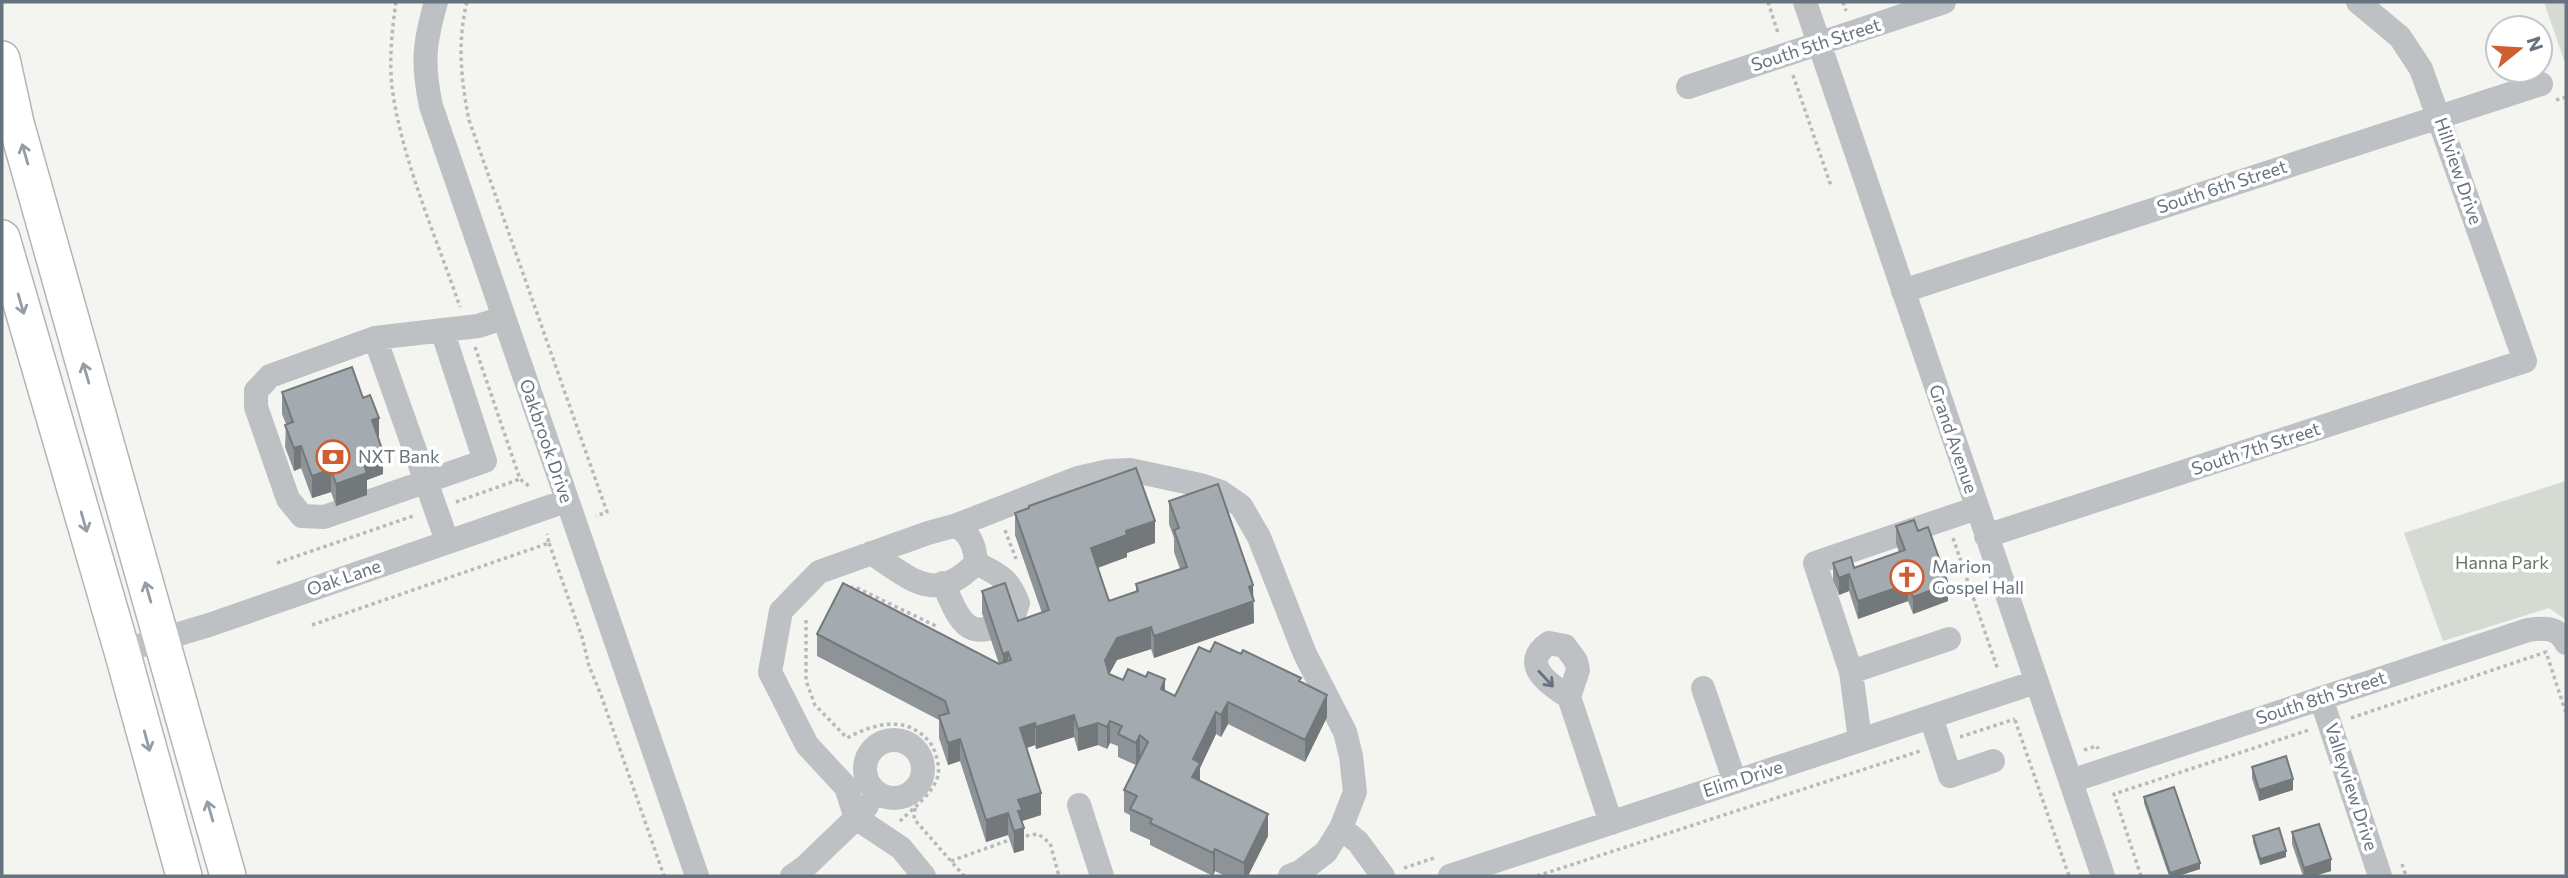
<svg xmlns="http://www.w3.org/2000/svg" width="2568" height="878" font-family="Commissioner,sans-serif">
  <rect width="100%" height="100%" fill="#f4f4f0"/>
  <path fill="#d5dad2" d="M2544,2H2566V66Z
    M2566,481V620L2549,608L2443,641L2404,533Z"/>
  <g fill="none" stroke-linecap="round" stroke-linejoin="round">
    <defs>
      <path id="highway" d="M2,59L16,123L228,876
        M2,238L122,651L184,876"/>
    </defs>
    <use href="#highway" stroke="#b2b5b8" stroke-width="38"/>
    <path stroke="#b7babc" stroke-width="3.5" stroke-dasharray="3.5 3.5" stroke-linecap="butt" d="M396,2C392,29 389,60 392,87C401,158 437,239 460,307
      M467,2C457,41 461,80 469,120L607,512L596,516
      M1768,2L1778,33
      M1843,2L1846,11
      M1793,75L1831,186
      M2556,100L2566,97
      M475,347L520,479L530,487
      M456,502L520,479
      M1005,530L1016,559
      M1953,538L1998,670
      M549,543L582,637L589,666L601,695L664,876
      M277,563L416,515
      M850,588L855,587L938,627
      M806,620V681L815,705L847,738C875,723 908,714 931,744C936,752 940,766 938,776C933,794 912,809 899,822
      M312,625L549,543L547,534
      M2351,718L2546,652L2566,713
      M2015,720L2069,876
      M1960,737L2015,719
      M2084,750L2097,746L2098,749
      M915,808L914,819L964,876
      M1019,837L1038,834L1050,843L1059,876
      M951,861L1012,839
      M2402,864L2406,876
      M1404,868L1437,857
      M1537,876L1920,751
      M2141,876L2114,794L2309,730"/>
    <path stroke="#bdc1c4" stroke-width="24" d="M436,2C424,44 422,63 431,106L697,876
      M1805,2L2103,876
      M1688,87L1944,2
      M1903,291L2541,84
      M442,330L485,461L324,517L302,516L288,499L256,407V391L270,376L375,338L478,326L503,318
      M375,338L447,541
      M957,525L1078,478L1109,471L1130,470L1200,485L1221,492L1241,506L1259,537L1305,654L1345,732L1351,756L1355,792L1341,828L1326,852L1300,872L1290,876
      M1986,536L2525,361L2421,69L2400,37L2358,2
      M943,583C961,624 967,644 1013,618L1018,603C1008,578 1000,575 976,563
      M1949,639L1851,672L1815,563L1977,508
      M122,651L209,625L566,501
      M1851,672L1860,740
      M1703,688L1735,782
      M1569,697C1550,685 1518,664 1549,643L1565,646L1576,661L1578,670L1569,697L1611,823
      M2321,698L2380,876
      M1931,717L1950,776L1993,761
      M865 769a29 29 0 1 1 58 0a29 29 0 1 1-58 0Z
      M2071,781L2528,630C2544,628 2558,626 2566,643
      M1079,805L1102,876
      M867,806L856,818L901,848L924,876
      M1341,828L1358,842L1383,876
      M792,876L805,867L856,818L846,787L807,745L770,672L781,611L819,572L928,533L957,525C971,536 975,546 976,563C935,606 910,578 871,553
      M1450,876L2036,682"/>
    <use href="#highway" stroke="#fff" stroke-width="35"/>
  </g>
  <path fill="#8d9397" d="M282,392L363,398L379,438L383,474L367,480V495L336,506L331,492L312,498L301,468L294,471L285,447L286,424L282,414Z
    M1169,501L1253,598L1254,623L1154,658L1151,649L1117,660L1109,674L1123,680L1165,691L1175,696L1210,652L1301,682L1327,717L1305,762L1228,724L1221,737L1216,734L1200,768V781L1268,836L1248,876H1225L1215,871L1213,876L1150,845V840L1130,831V815L1124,812V790L1140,757L1136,765L1118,757V746L1110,743L1107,749L1098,745L1078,751L1074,737L1036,749L1035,745L1027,748L1041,815L1022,821L1024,850L1014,853L1008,835L986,842L960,761L948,765L939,738V720L817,656V634L999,664L982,613V591L1018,621L1042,613L1015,535V513L1029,509V506L1155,543L1127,553V557L1098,568L1109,601L1136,592V584L1180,569L1174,552V538L1169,524Z
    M1896,526L1948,601L1913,614L1908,601L1858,619L1849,591L1839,595L1833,580V563L1854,568L1899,552L1896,543Z
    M2252,767L2293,790L2259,801L2252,778Z
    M2144,797L2200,869L2178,876H2169L2144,803Z
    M2292,832L2331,871L2314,876H2303L2292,844Z
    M2253,836L2286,857L2260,865L2253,842Z"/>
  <path fill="#73787b" d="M379,418V440L372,420Z
    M301,446V468L294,471V448Z
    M383,452V474L367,480V495L336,506V484L362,459Z
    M331,469V492L312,498V476Z
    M1155,521V543L1127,553V557L1091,570V548L1126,531Z
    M1849,574V591L1839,595V578Z
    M1908,584V601L1858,619V601Z
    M1948,584V601L1913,614V597Z
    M1253,585L1254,623L1154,658V636Z
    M1151,627V649L1117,660L1105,682V660L1117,638Z
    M1008,652V674L1003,676V654Z
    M1165,679V701L1161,689Z
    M1327,695V717L1305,762V740Z
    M1228,702V724L1221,737V715Z
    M1216,712V734L1200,768V785L1192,799L1193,759Z
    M1074,715V737L1036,749V727Z
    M1110,721V743L1107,749V727Z
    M1035,723V745L1020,750V728Z
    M1098,723V745L1078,751V729Z
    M1140,735V757L1136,765V743Z
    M960,739V761L948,765V743Z
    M2293,779V790L2259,801V790Z
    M1041,793V815L1022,821L1024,828V850L1014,853V831L1018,800Z
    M1008,813V835L986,842V820Z
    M1268,814V836L1248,876H1244V863Z
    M1215,849V871L1213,876V853Z
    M2286,851V857L2260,865V859Z
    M2331,859V871L2314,876H2304V868Z
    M2200,863V869L2178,876H2170V873Z"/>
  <path fill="#a4abb0" stroke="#73787b" stroke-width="2" d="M352,367L363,398L370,395L379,418L372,420L383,452L362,459L367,473L336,484L331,469L312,476L301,446L294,448L285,425L293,422L282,392Z
    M1136,468L1155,521L1126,531L1127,535L1091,548L1109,601L1138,591L1136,584L1187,567L1174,530L1179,528L1169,501L1218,484L1253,585L1249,587L1254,601L1154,636L1151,627L1117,638L1105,660L1109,674L1123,680L1128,669L1146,677L1148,672L1165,679L1161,689L1175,696L1199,647L1210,652L1215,642L1241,654L1243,650L1301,678L1299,681L1327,695L1305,740L1228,702L1221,715L1216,712L1193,759L1200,763L1192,777L1268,814L1244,863L1215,849L1213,853L1150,823L1152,819L1130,809L1137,796L1124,790L1148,742L1140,735L1136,743L1118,734L1122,726L1110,721L1107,727L1098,723L1078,729L1074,715L1036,727L1035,723L1020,728L1041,793L1018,800L1022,810L1018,811L1024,828L1014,831L1008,813L986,820L960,739L948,743L939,716L949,713L945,701L817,634L843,583L999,664L1011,660L1008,652L1003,654L982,591L1005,583L1018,621L1049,610L1015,513L1029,508V506Z
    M1914,520L1918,531L1928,527L1948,584L1913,597L1908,584L1858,601L1849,574L1839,578L1833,563L1851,557L1854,568L1905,550L1896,526Z
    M2286,756L2293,779L2259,790L2252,767Z
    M2174,787L2200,863L2170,873L2144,797Z
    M2319,824L2331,859L2304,868L2292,832Z
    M2279,828L2286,851L2260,859L2253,836Z"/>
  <defs><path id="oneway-shaft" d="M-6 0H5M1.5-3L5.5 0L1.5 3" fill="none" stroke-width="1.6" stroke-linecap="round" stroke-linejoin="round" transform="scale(1.75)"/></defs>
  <g stroke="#949da5">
    <use href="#oneway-shaft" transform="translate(25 154) rotate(-106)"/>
    <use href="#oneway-shaft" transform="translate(21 304) rotate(74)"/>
    <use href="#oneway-shaft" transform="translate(86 373) rotate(-106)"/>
    <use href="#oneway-shaft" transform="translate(84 522) rotate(74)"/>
    <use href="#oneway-shaft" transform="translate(148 592) rotate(-106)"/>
    <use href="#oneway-shaft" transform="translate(147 741) rotate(75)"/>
    <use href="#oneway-shaft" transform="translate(210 811) rotate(-106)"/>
  </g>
  <use stroke="#66737e" href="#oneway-shaft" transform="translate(1546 679) rotate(47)"/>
  <defs>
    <symbol id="bank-ring" viewBox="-11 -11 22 22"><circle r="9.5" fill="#fff" stroke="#d15d33" stroke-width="1.5"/><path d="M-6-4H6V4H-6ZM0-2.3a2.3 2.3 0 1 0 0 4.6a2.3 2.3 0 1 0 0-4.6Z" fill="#d15d33"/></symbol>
    <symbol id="church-ring" viewBox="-11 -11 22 22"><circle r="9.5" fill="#fff" stroke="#d15d33" stroke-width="1.5"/><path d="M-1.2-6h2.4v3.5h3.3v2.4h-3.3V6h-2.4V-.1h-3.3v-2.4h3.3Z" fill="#d15d33"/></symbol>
  </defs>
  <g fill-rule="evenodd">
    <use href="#bank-ring" x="314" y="438" width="38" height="38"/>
    <use href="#church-ring" x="1888" y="558" width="38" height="38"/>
  </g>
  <g text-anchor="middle" stroke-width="7" stroke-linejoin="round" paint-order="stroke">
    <g font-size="18" fill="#66737e" stroke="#fff">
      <text transform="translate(1816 45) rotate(-18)" y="6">South 5th Street</text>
      <text transform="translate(2458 171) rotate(71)" y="6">Hillview Drive</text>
      <text transform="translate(2222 187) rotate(-18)" y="6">South 6th Street</text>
      <text transform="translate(1953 439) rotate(71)" y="6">Grand Avenue</text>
      <text transform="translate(546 441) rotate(71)" y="6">Oakbrook Drive</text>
      <text transform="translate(2256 449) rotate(-18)" y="6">South 7th Street</text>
      <text transform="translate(344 578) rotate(-19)" y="6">Oak Lane</text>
      <text transform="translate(2321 698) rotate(-18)" y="6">South 8th Street</text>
      <text transform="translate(1743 779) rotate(-18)" y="6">Elim Drive</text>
      <text transform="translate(2351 787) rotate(72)" y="6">Valleyview Drive</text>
    </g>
    <g font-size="18" fill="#66737e" stroke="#fff" text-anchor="start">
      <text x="358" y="463">NXT Bank</text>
      <text x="1932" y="573">Marion<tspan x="1932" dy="21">Gospel Hall</tspan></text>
    </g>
    <g font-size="18" fill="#677664" stroke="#fff">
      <text x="2502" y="569">Hanna Park</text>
    </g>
  </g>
  <rect width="2568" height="878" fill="none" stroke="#66737e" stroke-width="7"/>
  <g transform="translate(2519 49) rotate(72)"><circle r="33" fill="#ffffff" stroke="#c2c7cb" stroke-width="2"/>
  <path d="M0-5L12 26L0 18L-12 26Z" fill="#d15d33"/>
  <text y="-10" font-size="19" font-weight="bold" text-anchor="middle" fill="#66737e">N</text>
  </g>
</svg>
